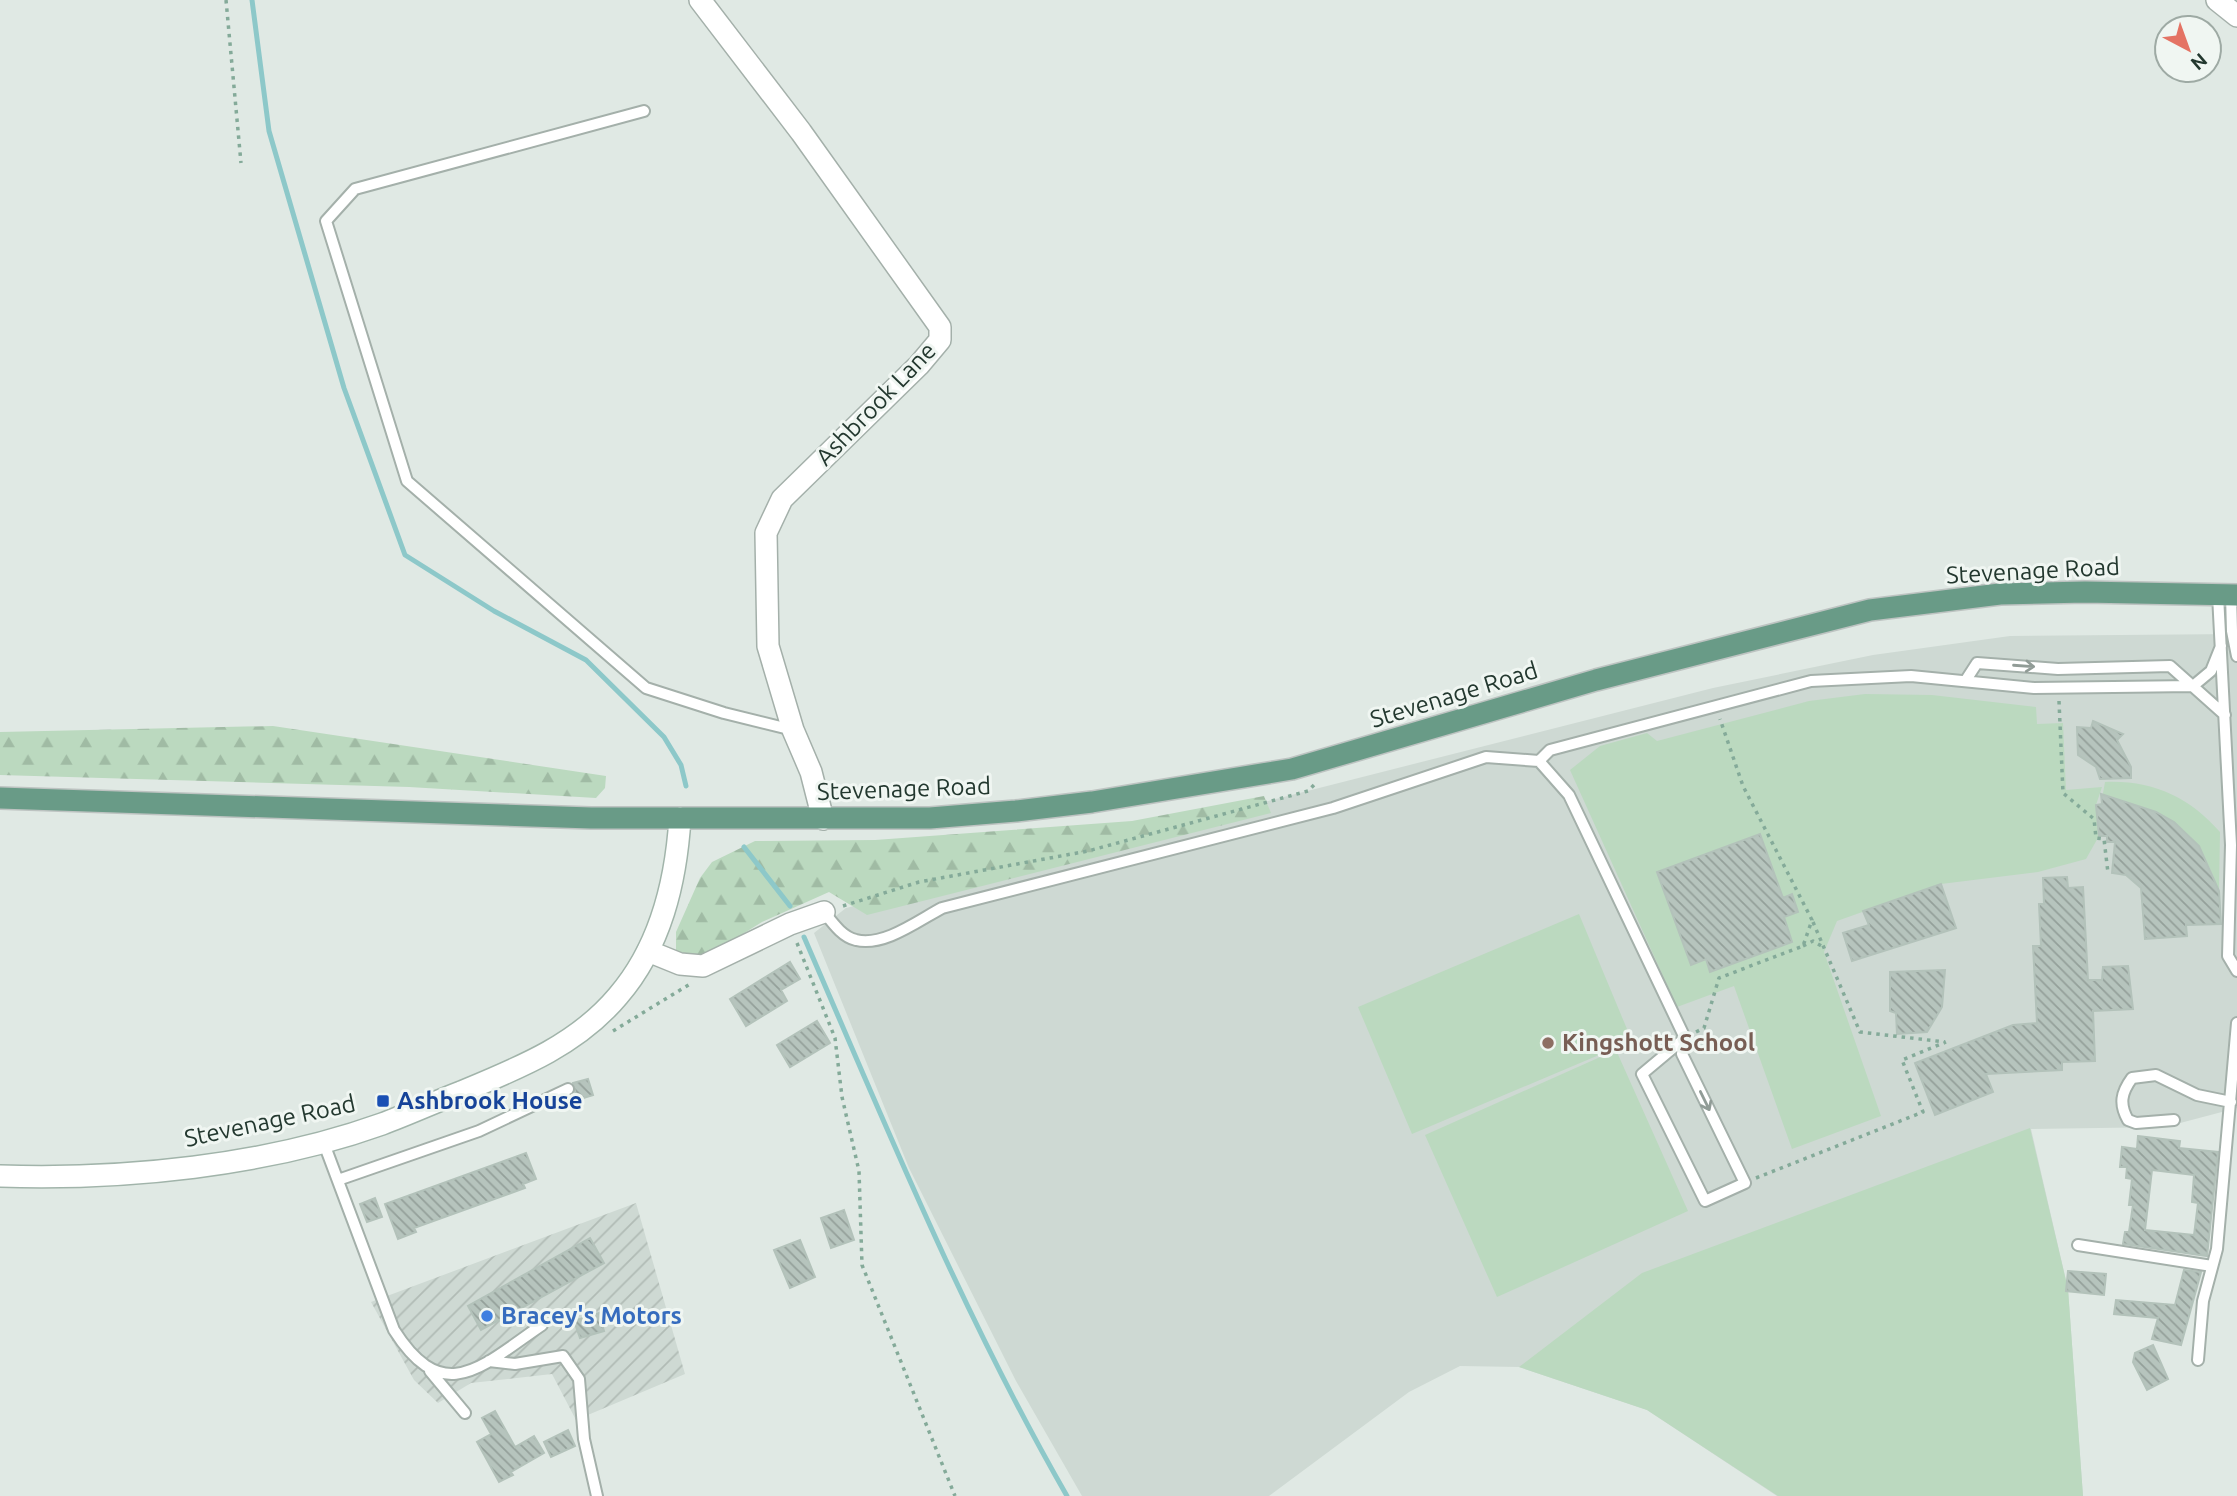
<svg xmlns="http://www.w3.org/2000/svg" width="2237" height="1496" font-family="Ubuntu,sans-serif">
  <defs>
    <pattern id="industrial-furrows" width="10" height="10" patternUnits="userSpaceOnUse" patternTransform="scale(1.75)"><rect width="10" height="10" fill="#ced9d3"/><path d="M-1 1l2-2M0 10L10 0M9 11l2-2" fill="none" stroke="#b1bbb5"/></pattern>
    <pattern id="forest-firs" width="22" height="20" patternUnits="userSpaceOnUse" patternTransform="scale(1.75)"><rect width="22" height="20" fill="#bbd9bf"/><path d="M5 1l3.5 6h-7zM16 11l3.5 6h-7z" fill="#a0bba4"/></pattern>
    <pattern id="building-back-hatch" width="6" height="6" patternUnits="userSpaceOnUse" patternTransform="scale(1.75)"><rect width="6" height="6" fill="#b6c4bd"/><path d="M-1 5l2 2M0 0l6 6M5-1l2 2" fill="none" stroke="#94a09a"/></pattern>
  </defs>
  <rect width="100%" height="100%" fill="#e0e9e4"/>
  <path fill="#ced9d3" d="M2237,634V1108L2165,1127L2031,1129L2068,1289L2083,1496H1777L1647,1410L1519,1367L1460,1366L1409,1392L1269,1496H1082L1016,1381L909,1168L814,933L846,908L1713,688L1873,655L2010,636Z"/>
  <path fill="url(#industrial-furrows)" d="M636,1203L685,1374L576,1420L552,1374L471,1383L438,1403L414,1380L371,1302Z"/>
  <path fill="#bbd9bf" d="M1865,694L1932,695L2036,707L2037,724L2063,723L2066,790L2102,787L2096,805L2099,836L2086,859L2038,872L1941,884L1837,921L1824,952L1881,1116L1792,1149L1734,986L1677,1007L1570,770L1600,746L1647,733L1657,741L1809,701Z
    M2105,782C2153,780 2189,797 2220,832L2219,891C2195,823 2175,822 2111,803L2101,804Z
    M1579,914L1632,1041L1412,1134L1358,1007Z
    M1616,1050L1688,1211L1497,1297L1425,1135Z
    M2030,1128L2068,1289L2083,1496H1778L1647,1410L1519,1367L1642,1273Z"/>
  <path fill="url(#forest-firs)" d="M273,726L606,776L605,788L596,798L409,787L0,775V732Z
    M1264,796L1271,813L867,915L829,892L762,922L704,958L676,951V932L700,878L712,862L755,841L875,840L1132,821Z"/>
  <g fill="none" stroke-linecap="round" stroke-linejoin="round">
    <path stroke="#8dc8c9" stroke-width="5" d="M252,0L269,131L344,388L405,555L494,611L586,660L664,737L681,765L686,786
      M744,847L790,906
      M804,937C886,1126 964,1317 1067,1496"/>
  </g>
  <path fill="url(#building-back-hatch)" stroke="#b3c2ba" stroke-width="2" fill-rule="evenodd" d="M2093,721L2123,734L2117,740L2131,767V778L2100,779L2096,767L2078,755L2077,727L2091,728Z
    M2101,794L2156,812L2174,822L2199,846L2219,891L2221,924L2186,925L2187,936L2145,939L2141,888L2126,875L2112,873L2115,842H2107V836H2099L2096,805L2102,804Z
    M1760,834L1783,898L1792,894L1798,912L1784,917L1792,942L1710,972L1706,959L1691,965L1657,872Z
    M2067,877L2068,888L2083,887L2088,980H2102L2103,967L2128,966L2133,1009L2093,1011L2095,1061L2062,1062V1070L1986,1074L1993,1092L1935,1115L1915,1063L2013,1025L2037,1023L2033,946H2041L2039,904H2044L2043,878Z
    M1941,884L1956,928L1852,961L1843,933L1869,925L1863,911Z
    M790,962L800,979L781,990L787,1001L746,1026L730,999Z
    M1945,970L1942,1007L1927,1032L1897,1034L1896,1013L1890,1011V972Z
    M817,1021L830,1043L790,1067L777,1045Z
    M588,1079L593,1095L577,1100L573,1083Z
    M2138,1136L2180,1141L2179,1148L2218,1152L2207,1256L2123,1244L2125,1232H2129L2133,1205H2129L2132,1179L2126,1178L2127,1167H2120L2122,1147L2137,1149ZM2152,1170L2194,1175L2192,1202L2198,1203L2194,1235L2145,1230Z
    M526,1153L536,1179L523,1184L525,1188L414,1228L416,1232L398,1239L385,1204Z
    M375,1198L382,1217L367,1222L360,1204Z
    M844,1210L854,1240L831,1248L821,1218Z
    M590,1238L604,1263L481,1330L468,1306Z
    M800,1240L815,1277L790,1288L774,1250Z
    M2184,1270L2201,1272L2181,1345L2152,1339L2158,1318L2114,1314L2116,1300L2175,1305Z
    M2068,1271L2106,1274L2104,1295L2066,1291Z
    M599,1313L604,1331L580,1338L574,1321Z
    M2153,1345L2168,1379L2147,1390L2133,1362L2135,1353Z
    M495,1411L515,1447L534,1436L544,1453L511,1472L513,1475L499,1482L477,1442L491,1434L482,1418Z
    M568,1430L575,1446L551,1457L544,1442Z"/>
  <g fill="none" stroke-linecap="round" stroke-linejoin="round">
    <defs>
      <path id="lane" d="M644,111L355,189L326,221L407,481L646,688L724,713L793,730
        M2218,595L2231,845L2228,956L2237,971
        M2231,595L2232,631L2237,656
        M1966,680L1977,663L2058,669L2170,666L2225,715
        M1539,761L1550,750L1811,681L1911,676L2034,688L2193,686L2211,671L2221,646
        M824,912C832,922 842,937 856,940C884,947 919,920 942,908L1333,808L1486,757L1539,761L1569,795L1685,1038L1682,1054L1745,1183L1705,1201L1642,1074L1685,1038
        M2174,1120L2136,1123L2128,1120C2119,1104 2121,1093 2132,1078L2156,1075L2197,1095L2231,1102
        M323,1141L394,1330C444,1409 483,1365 542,1325
        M338,1180L479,1131L568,1089
        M2078,1245L2212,1266
        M2198,1360L2203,1301L2217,1249L2237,1023
        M489,1361L515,1364L563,1356L579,1379L584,1439L597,1496
        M430,1371L465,1413"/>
      <path id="street" d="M700,0L801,132L940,327V340L919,365L782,499L766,533L768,646L793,730L811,772L823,819
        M2217,0L2237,16
        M648,951L680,964L703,966L790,924L824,912"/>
      <path id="secondary" d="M0,1176C124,1180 265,1166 382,1124C409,1114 435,1102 461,1092C519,1068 577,1045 618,996C661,946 676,882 680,818"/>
      <path id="primary" d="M0,798L591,818H930L1016,811L1092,802L1292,769L1596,680L1870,610L2000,594L2085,592L2237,595"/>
    </defs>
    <use href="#lane" stroke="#a4b0aa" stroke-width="14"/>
    <use href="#street" stroke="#a4b0aa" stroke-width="24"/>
    <use href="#secondary" stroke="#a1b4aa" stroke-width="24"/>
    <use href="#primary" stroke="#bdc3c1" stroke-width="24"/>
    <path stroke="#84aa99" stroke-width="3.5" stroke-dasharray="3.5 5" stroke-linecap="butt" d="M226,0L241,163
      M2059,701L2063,793L2094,819L2096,838L2104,839L2108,873
      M843,906L919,882L1088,851L1308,791L1317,782
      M1813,922L1860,1032L1945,1042
      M797,943L835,1038L842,1097L859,1171L862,1265L955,1496
      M1803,946L1813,941L1823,947
      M613,1031L690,984
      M1696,1032L1704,1028L1719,978L1803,946L1812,920L1743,786L1720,719
      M1756,1178L1923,1112L1902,1060L1946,1042"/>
    <use href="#lane" stroke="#fff" stroke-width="10"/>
    <use href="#street" stroke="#fff" stroke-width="21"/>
    <use href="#secondary" stroke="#fff" stroke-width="21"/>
    <use href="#primary" stroke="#699b87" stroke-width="21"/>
  </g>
  <defs><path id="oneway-shaft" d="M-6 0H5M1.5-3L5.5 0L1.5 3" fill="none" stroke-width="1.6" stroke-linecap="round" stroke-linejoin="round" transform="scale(1.75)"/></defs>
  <g stroke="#919c97">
    <use href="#oneway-shaft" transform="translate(2024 666) rotate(4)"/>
    <use href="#oneway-shaft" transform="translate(1705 1101) rotate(64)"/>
  </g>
  <circle fill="#8d6e63" stroke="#f0f6f2" stroke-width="2.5" cx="1548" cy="1043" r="7"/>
  <rect fill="#1a4fb4" stroke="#f0f6f2" stroke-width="2.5" x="376" y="1094" width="14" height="14" rx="3.5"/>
  <circle fill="#3f7fe0" stroke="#f0f6f2" stroke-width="2.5" cx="487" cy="1316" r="7"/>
  <g text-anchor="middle" stroke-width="6" stroke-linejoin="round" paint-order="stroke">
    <g font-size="24" fill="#23382f" stroke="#f0f6f2">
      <text transform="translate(876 404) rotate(-46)" y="8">Ashbrook Lane</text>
      <text transform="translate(2033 571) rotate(-3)" y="8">Stevenage Road</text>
      <text transform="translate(1454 695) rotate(-17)" y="8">Stevenage Road</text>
      <text transform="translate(904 789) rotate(-2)" y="8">Stevenage Road</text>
      <text transform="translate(270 1121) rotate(-12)" y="8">Stevenage Road</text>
    </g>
    <g font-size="24" font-weight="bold" fill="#785e54" stroke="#f0f6f2" text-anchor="start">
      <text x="1562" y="1051">Kingshott School</text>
    </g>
    <g font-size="24" font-weight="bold" fill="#164399" stroke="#f0f6f2" text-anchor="start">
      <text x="397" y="1109">Ashbrook House</text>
    </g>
    <g font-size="24" font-weight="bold" fill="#366cbe" stroke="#f0f6f2" text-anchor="start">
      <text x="501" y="1324">Bracey's Motors</text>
    </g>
  </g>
  <g transform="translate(2188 49) rotate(139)"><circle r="33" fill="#f0f6f2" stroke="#9eaaa4" stroke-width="2"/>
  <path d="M0-5L12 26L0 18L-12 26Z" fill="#e47364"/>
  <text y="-10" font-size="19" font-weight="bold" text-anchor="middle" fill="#23382f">N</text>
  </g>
</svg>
